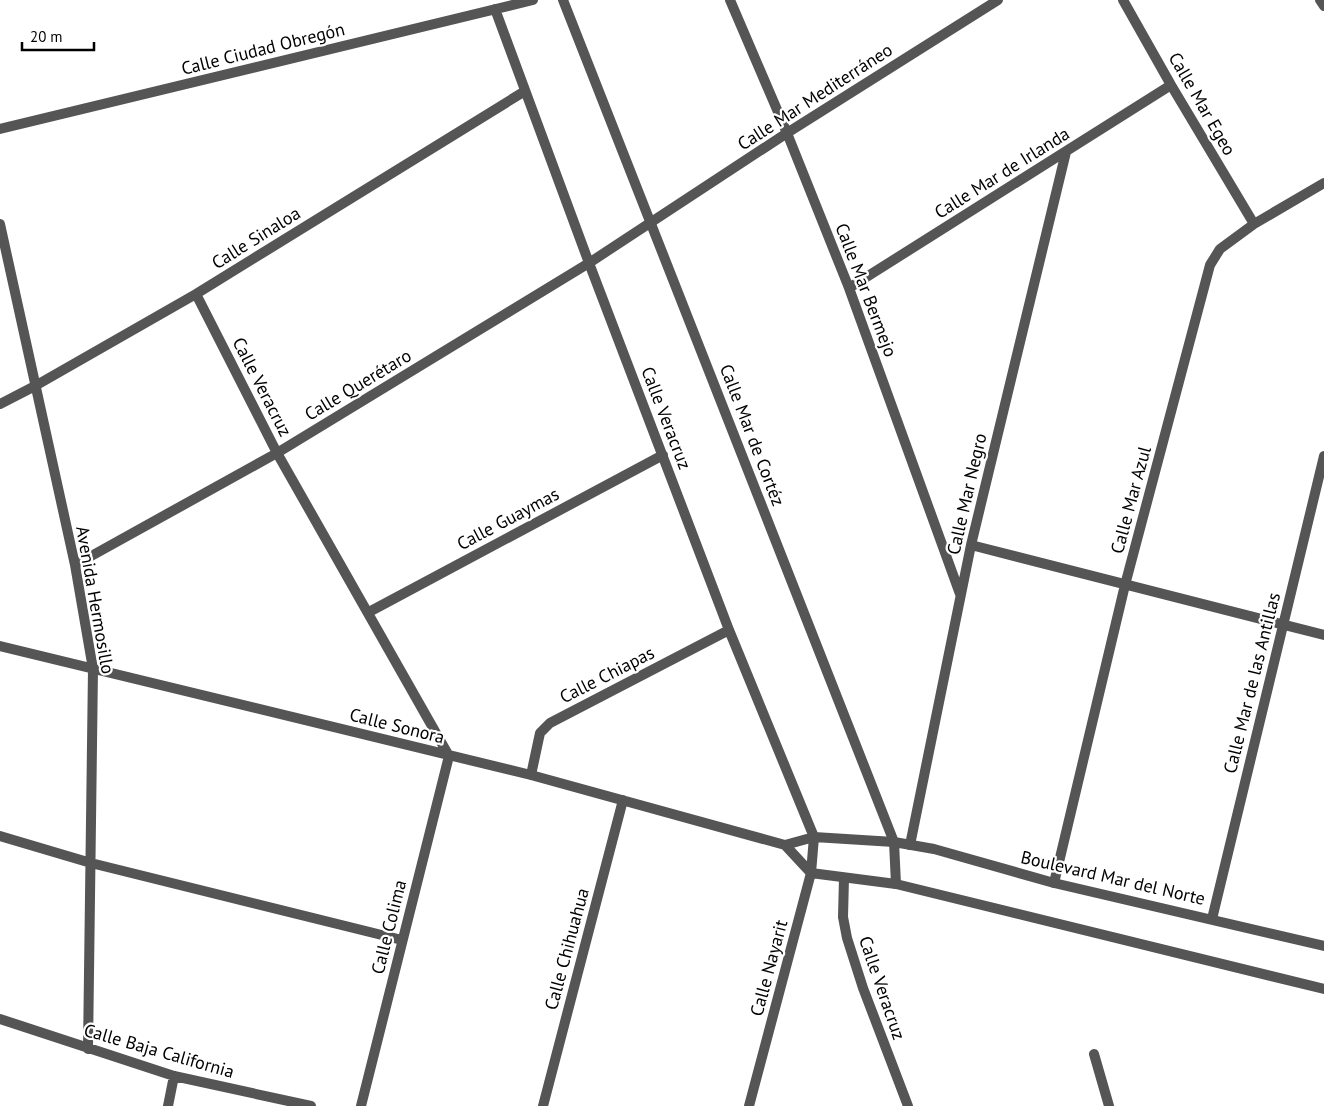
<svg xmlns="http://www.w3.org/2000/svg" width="1324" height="1106" font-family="'PT Sans',sans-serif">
  <rect width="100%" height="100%" fill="#fff"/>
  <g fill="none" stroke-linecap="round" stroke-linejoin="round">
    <path stroke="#555" stroke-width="10" d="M730,0L787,133L849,288L960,594
      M1123,0L1171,85L1254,224
      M495,9L589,263L729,630L814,837L811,873L749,1106
      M0,129L533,0
      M0,224L75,565L93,669L88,1049
      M849,288L1171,85
      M196,294L277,453L449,756L361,1106
      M0,404L35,386L196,294L525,91
      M971,545L1324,635
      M75,565L277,453L589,263L787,133L998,0
      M369,612L663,455
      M0,646L531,775L785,845L814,837L894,842
      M531,775L540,733L550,723L729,630
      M0,836L91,863L402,940
      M785,845L811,873L896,884
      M910,845L971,545L1066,152
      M844,878L843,917L847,938L863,988L908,1106
      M1054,883L1125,585L1210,265L1220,249L1254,224L1324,183
      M1212,919L1324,456
      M0,1019L174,1076L311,1106
      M1094,1054L1109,1106
      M168,1106L174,1076
      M543,1106L623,800"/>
    <path stroke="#555" stroke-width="10" d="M563,0L894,842L896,884L1324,989
      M1320,0L1324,6
      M894,842L934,849L1054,883L1324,946"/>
  </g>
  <g text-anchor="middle" stroke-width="4.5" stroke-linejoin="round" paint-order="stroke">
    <g font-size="18" fill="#000" stroke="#fff">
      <text transform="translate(263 49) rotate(-14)" y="6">Calle Ciudad Obregón</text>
      <text transform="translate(815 97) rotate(-33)" y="6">Calle Mar Mediterráneo</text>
      <text transform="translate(1202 104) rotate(60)" y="6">Calle Mar Egeo</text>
      <text transform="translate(1002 173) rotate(-32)" y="6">Calle Mar de Irlanda</text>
      <text transform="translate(256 238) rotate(-32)" y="6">Calle Sinaloa</text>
      <text transform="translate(866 290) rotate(69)" y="6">Calle Mar Bermejo</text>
      <text transform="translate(358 385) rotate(-31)" y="6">Calle Querétaro</text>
      <text transform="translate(262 387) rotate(63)" y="6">Calle Veracruz</text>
      <text transform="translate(666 418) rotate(69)" y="6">Calle Veracruz</text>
      <text transform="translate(752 435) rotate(69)" y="6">Calle Mar de Cortéz</text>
      <text transform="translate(967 494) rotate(-77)" y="6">Calle Mar Negro</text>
      <text transform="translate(1131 500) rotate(-75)" y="6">Calle Mar Azul</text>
      <text transform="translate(508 519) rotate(-28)" y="6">Calle Guaymas</text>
      <text transform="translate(95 600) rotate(80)" y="6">Avenida Hermosillo</text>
      <text transform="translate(607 675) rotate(-27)" y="6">Calle Chiapas</text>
      <text transform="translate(1252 683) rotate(-76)" y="6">Calle Mar de las Antillas</text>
      <text transform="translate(397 726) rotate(14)" y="6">Calle Sonora</text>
      <text transform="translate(1113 878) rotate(13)" y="6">Boulevard Mar del Norte</text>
      <text transform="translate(389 927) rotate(-76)" y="6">Calle Colima</text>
      <text transform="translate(567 949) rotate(-75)" y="6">Calle Chihuahua</text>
      <text transform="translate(769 968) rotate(-75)" y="6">Calle Nayarit</text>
      <text transform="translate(882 988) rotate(71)" y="6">Calle Veracruz</text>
      <text transform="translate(159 1051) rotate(16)" y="6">Calle Baja California</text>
    </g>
  </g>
  <path d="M22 42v8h72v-8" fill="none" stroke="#000000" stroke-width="2.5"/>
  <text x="30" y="42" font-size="15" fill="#000000" stroke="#ffffff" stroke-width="4" paint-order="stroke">20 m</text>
</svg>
